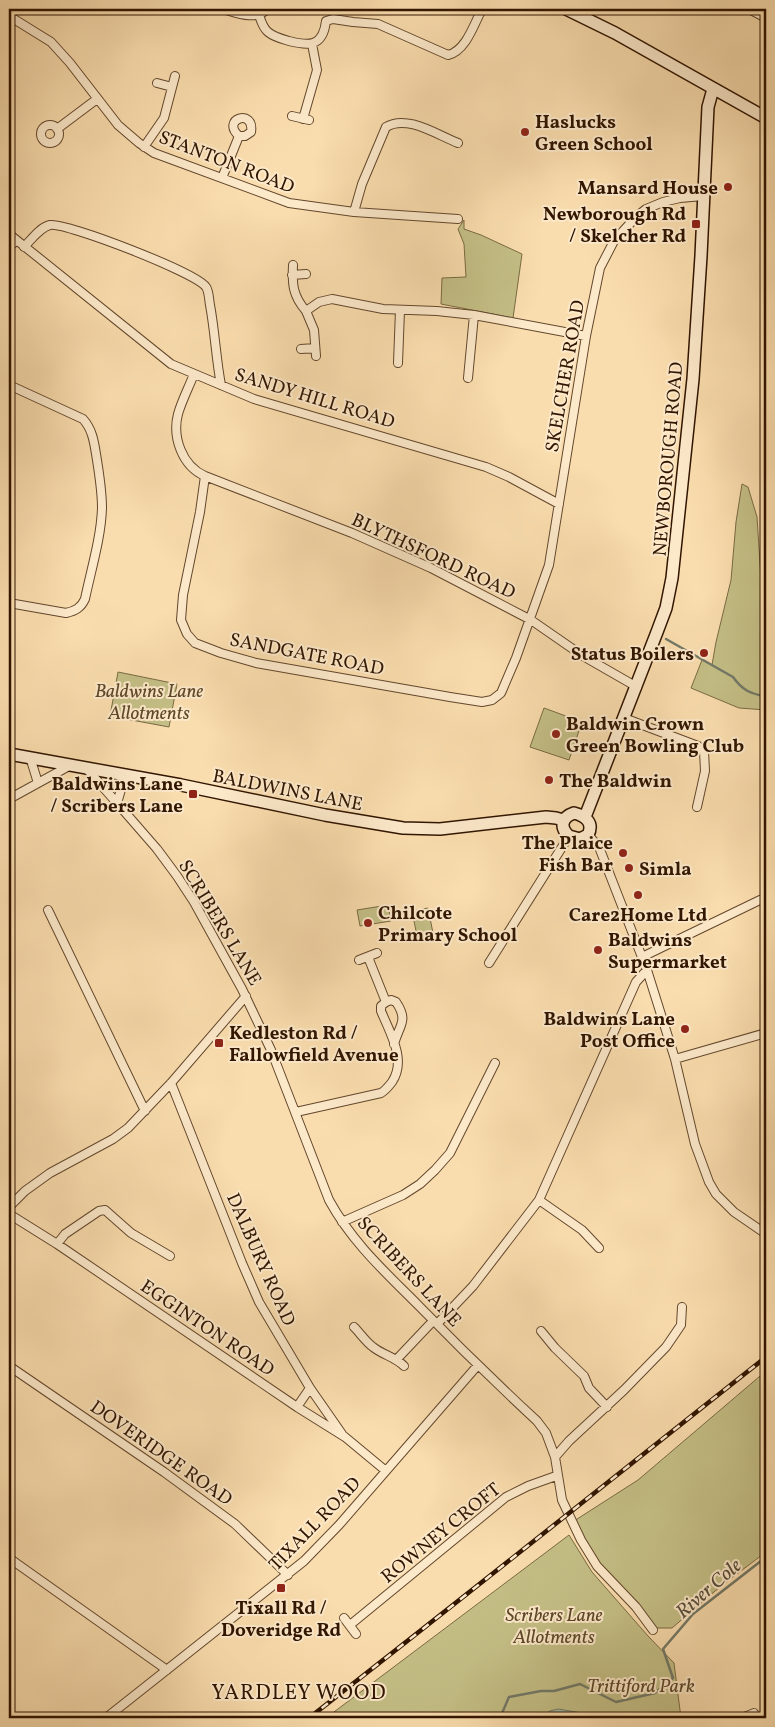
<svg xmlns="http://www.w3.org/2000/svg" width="775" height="1727" font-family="Vollkorn,serif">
  <rect width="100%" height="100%" fill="#faddae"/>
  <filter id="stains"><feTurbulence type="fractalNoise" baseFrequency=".004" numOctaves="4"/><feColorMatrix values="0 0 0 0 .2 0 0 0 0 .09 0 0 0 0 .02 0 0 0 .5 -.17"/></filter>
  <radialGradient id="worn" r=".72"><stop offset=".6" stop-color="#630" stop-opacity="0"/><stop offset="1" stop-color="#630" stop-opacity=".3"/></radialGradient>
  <path fill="#c4bf86" stroke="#7a6a43" d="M464,220V229L481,235L522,254L513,318L441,304L442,278L466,277L464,244L458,229Z
    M742,484L748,487L757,517L766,657V710L739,708L691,688L702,660L712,665L716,642L731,580L736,522Z
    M118,672L177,684L169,727L110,716Z
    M544,708L582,722L569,760L530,747Z
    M388,905L391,921L360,926L357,910Z
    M428,908L434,938L418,941L412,911Z
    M766,1371V1552L721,1586L672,1628H655L640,1606L600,1563L574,1521L638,1480Z
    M569,1535L592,1572L648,1636L674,1663L681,1718H326Z"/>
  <path fill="#9ebbad" stroke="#727968" d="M558,1709L594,1715L593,1718H539L550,1711Z"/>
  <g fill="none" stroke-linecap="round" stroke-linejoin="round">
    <path stroke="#727968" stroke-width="2.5" d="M666,639L733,677C743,691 750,693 766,697
      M500,1718L509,1697L541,1691H554L580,1684L616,1702L655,1693L673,1678L663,1649L693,1614L766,1557"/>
    <defs>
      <path id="street" d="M223,9C237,13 256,21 267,9
        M749,9L766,18
        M259,15C261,21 263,28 268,32C274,37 282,39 289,41C309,46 323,47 326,21L333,19L353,22L378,24L448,55C466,51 474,24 482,9
        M9,16L51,42L70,63L118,125L139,143L154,153L289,203L354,212L458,219
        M157,83L172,87
        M292,116L309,120
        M303,119L317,70L312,44
        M41 134a9 9 0 1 1 18 0a9 9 0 1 1-18 0Z
        M57,129L97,99
        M144,147L164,118L175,76
        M222,178L239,136C220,119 255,108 251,132L245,136H239
        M354,212L362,184L386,127C407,114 437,135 458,143
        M9,234L171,364L254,399L486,467L509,477L559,504
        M24,247C31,240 40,227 50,225C66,222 197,273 206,287C209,291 209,300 210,305C215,332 216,359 221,385
        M9,248L16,240
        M293,265C292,285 293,296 306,311L319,302L332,299L383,309L437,311L474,315L586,336
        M292,275L306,274
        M306,311L314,330L316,356
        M301,349L315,348
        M398,363L400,310
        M194,374C189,387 182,400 178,414C172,437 182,466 205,476L200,512L183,595L181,620L187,634L195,643L221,653L256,663L450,697L482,702L492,700L501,693L516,658L549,565L586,336L600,268L614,241L636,217L646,209L663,202L680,198L703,196
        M468,378L474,315
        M9,385L83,419C92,429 94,441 96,454C99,472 102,490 102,508C101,538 91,570 85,599C81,608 75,611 66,613L9,603
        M205,476L352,533L431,568L531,620L583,656L637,687
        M624,718L698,746L704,751L705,771L697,807
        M30,757L38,783
        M86,768L117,803
        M125,776L117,803L157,849L177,876L194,902L242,989L271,1050L329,1200C352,1242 384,1271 417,1304C456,1344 496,1383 537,1421L546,1433L555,1457L562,1500L581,1540L597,1566L636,1607L653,1630
        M9,799L69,766
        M588,835L599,847L647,970L675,1059L695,1144L709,1182L716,1194L734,1212L766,1234
        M48,910L145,1111
        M368,957L386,1002
        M642,957L760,900L766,898
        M359,960L377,953
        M489,963L569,836
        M386,1002L391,1000L396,1002C409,1021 399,1025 394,1044
        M675,1059L766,1033
        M171,1083L242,1263L259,1302L310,1388L342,1434
        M296,1112L381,1093C386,1090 388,1087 392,1082C407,1060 390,1033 381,1011V1006L386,1002
        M539,1200L582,1230L599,1248
        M9,1207L25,1191L50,1173L113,1139L128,1128L171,1083L246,996
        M9,1214L57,1244L297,1407L345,1437L386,1471
        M342,1222L403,1195L420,1184L435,1170L450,1153L495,1063
        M57,1244L65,1234L99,1211L105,1210L131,1233L170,1256
        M437,1324L473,1286L539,1200L636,982L647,970
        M354,1327C360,1333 366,1342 373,1347C383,1355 395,1357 404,1366
        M541,1331L555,1348L584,1376L589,1388L607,1407
        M397,1359L433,1321
        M9,1366L164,1472L235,1524L288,1575
        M297,1407L310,1388
        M555,1457L569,1441L624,1390L666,1347L681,1325L682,1307
        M9,1558L167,1670
        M344,1618L356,1634
        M350,1625L506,1497L528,1486L556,1476
        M106,1718L304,1561L339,1525L478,1365
        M742,1718L754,1713"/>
      <path id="secondary" d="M566,9L615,33L766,118
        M9,754L181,785L325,815L403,828L440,829L546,817L556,818L563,820
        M574,813C586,816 594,823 588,835L580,839L569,836C559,827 562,817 574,813Z
        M585,817L657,632L666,608L672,578L693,379L701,256L708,107L713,89"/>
    </defs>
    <use href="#street" stroke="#63472c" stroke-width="10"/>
    <use href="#secondary" stroke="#311500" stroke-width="14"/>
    <use href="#street" stroke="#fce9ca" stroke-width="8"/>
    <use href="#secondary" stroke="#fce9ca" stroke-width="11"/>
    <defs>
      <path id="rail" d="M309,1718C462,1599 614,1477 766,1357"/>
    </defs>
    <use href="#rail" stroke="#311500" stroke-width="4.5"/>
    <use href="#rail" stroke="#fce9ca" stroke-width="2.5" stroke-dasharray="8" stroke-linecap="butt"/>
  </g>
  <g fill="#8f2418" stroke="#fce9ca" stroke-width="2">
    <circle cx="525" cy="132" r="5"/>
    <circle cx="728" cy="187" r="5"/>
    <rect x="691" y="219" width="10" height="10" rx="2.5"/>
    <circle cx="704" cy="653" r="5"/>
    <circle cx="556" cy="734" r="5"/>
    <circle cx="549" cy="780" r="5"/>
    <rect x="188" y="789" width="10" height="10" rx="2.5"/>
    <circle cx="623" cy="853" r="5"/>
    <circle cx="629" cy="868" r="5"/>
    <circle cx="638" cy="895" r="5"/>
    <circle cx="368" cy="923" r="5"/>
    <circle cx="598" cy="950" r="5"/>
    <circle cx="685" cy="1029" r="5"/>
    <rect x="214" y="1038" width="10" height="10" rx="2.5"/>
    <rect x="276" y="1583" width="10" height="10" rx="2.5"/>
  </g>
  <g text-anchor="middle" stroke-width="4" stroke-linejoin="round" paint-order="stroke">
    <g font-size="19" font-weight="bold" fill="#311500" stroke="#fce9ca" text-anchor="start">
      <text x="535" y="128">Haslucks<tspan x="535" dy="22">Green School</tspan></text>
      <text x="718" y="194" text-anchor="end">Mansard House</text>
      <text x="686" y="220" text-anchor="end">Newborough Rd<tspan x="686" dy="22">/ Skelcher Rd</tspan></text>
      <text x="694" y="660" text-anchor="end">Status Boilers</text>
      <text x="566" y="730">Baldwin Crown<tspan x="566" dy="22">Green Bowling Club</tspan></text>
      <text x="559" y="787">The Baldwin</text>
      <text x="183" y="790" text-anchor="end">Baldwins Lane<tspan x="183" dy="22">/ Scribers Lane</tspan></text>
      <text x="613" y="849" text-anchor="end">The Plaice<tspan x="613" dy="22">Fish Bar</tspan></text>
      <text x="639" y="875">Simla</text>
      <text x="378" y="919">Chilcote<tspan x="378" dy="22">Primary School</tspan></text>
      <text x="638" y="921" text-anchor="middle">Care2Home Ltd</text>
      <text x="608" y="946">Baldwins<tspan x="608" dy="22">Supermarket</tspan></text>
      <text x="675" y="1025" text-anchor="end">Baldwins Lane<tspan x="675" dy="22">Post Office</tspan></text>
      <text x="229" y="1039">Kedleston Rd /<tspan x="229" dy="22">Fallowfield Avenue</tspan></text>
      <text x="281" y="1614" text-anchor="middle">Tixall Rd /<tspan x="281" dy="22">Doveridge Rd</tspan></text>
    </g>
    <g font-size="19" fill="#311500" stroke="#fce9ca">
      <text transform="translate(227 161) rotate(21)" y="7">STANTON ROAD</text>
      <text transform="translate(564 376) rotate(-80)" y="7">SKELCHER ROAD</text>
      <text transform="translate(315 397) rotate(17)" y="7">SANDY HILL ROAD</text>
      <text transform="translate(667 459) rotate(-85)" y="7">NEWBOROUGH ROAD</text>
      <text transform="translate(434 555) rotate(25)" y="7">BLYTHSFORD ROAD</text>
      <text transform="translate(307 653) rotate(11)" y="7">SANDGATE ROAD</text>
      <text transform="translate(288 789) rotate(11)" y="7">BALDWINS LANE</text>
      <text transform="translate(221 922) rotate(59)" y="7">SCRIBERS LANE</text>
      <text transform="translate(262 1259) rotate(66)" y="7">DALBURY ROAD</text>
      <text transform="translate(410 1271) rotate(47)" y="7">SCRIBERS LANE</text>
      <text transform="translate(208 1327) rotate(34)" y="7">EGGINTON ROAD</text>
      <text transform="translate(162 1452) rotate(35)" y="7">DOVERIDGE ROAD</text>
      <text transform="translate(314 1523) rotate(-46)" y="7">TIXALL ROAD</text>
      <text transform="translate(440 1532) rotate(-39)" y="7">ROWNEY CROFT</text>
    </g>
    <g font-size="19" font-style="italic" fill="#5d4828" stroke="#fce9ca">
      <text x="149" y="697">Baldwins Lane<tspan x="149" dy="22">Allotments</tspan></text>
      <text x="554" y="1621">Scribers Lane<tspan x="554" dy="22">Allotments</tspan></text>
      <text x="641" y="1692">Trittiford Park</text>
    </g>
    <g font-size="20" font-style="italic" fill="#574f3d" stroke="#fce9ca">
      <text transform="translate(708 1588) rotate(-41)" y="7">River Cole</text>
    </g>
    <g font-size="21" letter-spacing="1" fill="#311500" stroke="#fce9ca">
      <text x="299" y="1699">YARDLEY WOOD</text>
    </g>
  </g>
  <rect width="775" height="1727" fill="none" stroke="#faddae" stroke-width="30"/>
  <rect x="10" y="10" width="755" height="1707" fill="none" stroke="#311500" stroke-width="2.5"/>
  <rect x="15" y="15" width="745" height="1697" fill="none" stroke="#311500"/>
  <rect width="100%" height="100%" filter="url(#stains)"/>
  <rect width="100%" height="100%" fill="url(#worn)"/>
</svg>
